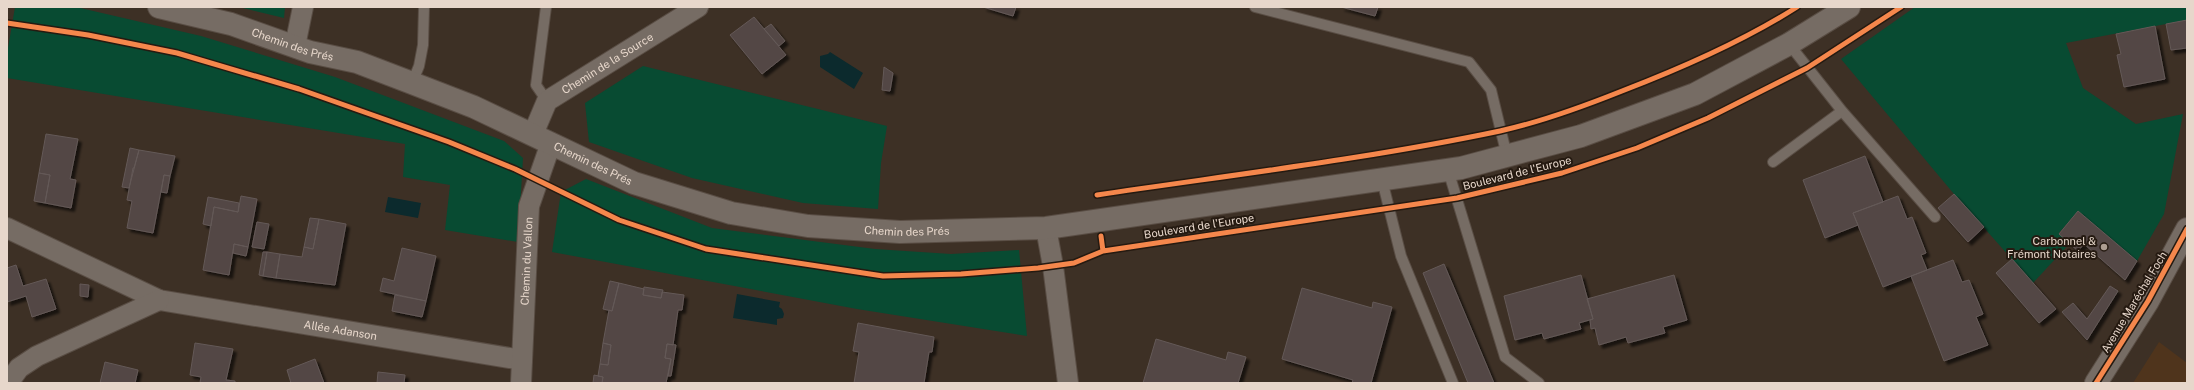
<svg xmlns="http://www.w3.org/2000/svg" width="2194" height="390" font-family="'Public Sans',sans-serif">
  <defs>
    <filter id="shadow"><feDropShadow dx="3.5" dy="3.5" stdDeviation="1" flood-color="#0009"/></filter>
  </defs>
  <rect width="100%" height="100%" fill="#3d3025"/>
  <path fill="#4f341c" d="M2159,342L2187,363V383H2133Z"/>
  <path fill="#084b32" d="M15,7H76L201,36L335,77L504,141L523,158L518,242L445,230L450,185L403,177L405,144L7,78V54Z
    M239,7H285L284,18Z
    M1915,7H2187V20L2066,43L2083,88L2136,124L2183,114L2164,214L2137,261L2078,211L2059,233L2070,243L2033,283L1954,194L1841,59Z
    M643,66L887,126L881,163L878,209L803,203L692,178L589,142L585,103Z
    M586,179L712,228L875,249L951,254L1019,250L1027,336L857,309L552,252L561,192Z"/>
  <path fill="#0c2a2d" d="M830,52L863,73L854,89L820,67V56L828,54Z
    M388,197L421,203L418,218L385,212Z
    M737,294L780,302L779,307L782,309L784,314L783,318L777,319V325L733,318Z"/>
  <path fill="#524745" stroke="#645957" filter="url(#shadow)" d="M983,7H1016L1013,16Z
    M1341,7H1378L1375,16Z
    M754,17L786,55L762,74L730,35Z
    M2187,20V48L2171,50L2166,24Z
    M771,24L785,41L779,46L764,29Z
    M2155,26L2165,79L2124,87L2117,55L2121,54L2116,34Z
    M884,67L893,73L890,91L882,90Z
    M46,134L78,139L70,179L76,180L71,208L45,203L50,175L39,173Z
    M130,148L139,150L129,188L122,187Z
    M139,150L175,156L170,176L164,175L153,233L127,228L132,201L127,200L133,168H134Z
    M1865,156L1883,202L1853,213L1858,225L1825,238L1803,180Z
    M39,173L50,175L45,203L34,201Z
    M164,175L170,176L167,193L161,192Z
    M1954,194L1984,227L1968,242L1938,208Z
    M241,196L257,199L248,247L234,244L229,275L203,270L214,207L238,212Z
    M1898,196L1907,219L1912,217L1926,253L1921,255L1927,270L1883,287L1853,213Z
    M208,197L239,203L238,212L214,207L211,226L203,224Z
    M2078,211L2137,261L2125,280L2084,244L2078,251L2059,234Z
    M310,218L319,219L313,249L304,247Z
    M319,219L346,224L335,285L276,278L280,254L302,257L304,247L313,249Z
    M257,222L269,224L264,249L252,247Z
    M234,244L248,247L246,256L233,253Z
    M402,248L436,256L426,301L380,291L383,278L394,281Z
    M263,252H267L263,276L259,275Z
    M267,252L280,254L276,278L263,276Z
    M2012,259L2056,309L2039,323L1996,273Z
    M1953,260L1962,282L1969,280L1983,314L1976,317L1988,345L1944,361L1911,276Z
    M1444,264L1494,383H1468L1423,273Z
    M16,265L23,286L46,279L56,309L32,317L26,296L7,302V268Z
    M1581,275L1593,319L1579,323L1581,329L1544,339L1542,333L1515,340L1504,296Z
    M1674,275L1687,320L1663,327L1665,333L1628,343L1626,337L1599,345L1595,328L1591,329L1590,320L1593,319L1587,299Z
    M610,281L619,283L612,311L603,309Z
    M619,283L644,289L643,295L661,298L662,292L684,295L682,310H678L673,345L667,344L665,358L671,359L666,383H602L603,377L598,376L600,364L608,365L611,345L603,343L609,310L612,311Z
    M80,284L89,285L88,297L80,296Z
    M2110,286L2118,291L2087,340L2062,312L2073,303L2087,319Z
    M644,287L663,290L661,298L643,295Z
    M1302,288L1372,308L1373,302L1392,307L1371,383H1352L1353,380L1282,359Z
    M395,295L426,301L422,317L392,311Z
    M858,323L934,337L932,352H929L924,383H854L859,352L853,351Z
    M1156,339L1226,360L1228,352L1246,357L1238,383H1143Z
    M195,343L233,349L226,380L235,381V383H200L201,377L190,375Z
    M603,343L611,345L608,365L600,364Z
    M667,344L676,345L671,376H668L671,359L665,358Z
    M315,359L324,383H291L287,370Z
    M105,362L138,370L135,383H100Z
    M378,372L405,375L404,383H377Z
    M594,375L603,377L602,383H593Z"/>
  <g fill="none" stroke-linecap="round" stroke-linejoin="round">
    <defs>
      <path id="service" d="M546,7L536,85L547,101
        M1255,7L1469,62L1491,90L1507,156
        M412,83L419,66L423,45L424,7
        M1842,111L1935,217
        M1773,162L1842,111L1789,44
        M1448,170L1505,357L1539,383
        M1382,180L1401,256L1453,383"/>
      <g id="minor">
        <path d="M295,46L303,7"/>
        <path id="s1" d="M533,134L547,101L698,7"/>
        <path id="s2" d="M7,228L159,300L522,360"/>
        <path d="M1046,228L1053,266L1068,383"/>
        <path d="M8,383L19,368L37,356L159,300"/>
        <path id="s3" d="M521,383L529,206L551,143"/>
      </g>
      <g id="tertiary">
        <path id="s4" d="M159,7L231,24L310,52L357,62L412,83L474,107L634,183L731,213L808,226L900,232L1046,228L1461,168L1581,136L1695,94L1789,44L1849,7"/>
      </g>
      <path id="secondary" d="M2096,383L2148,301L2187,229"/>
    </defs>
    <use href="#service" stroke="#594d44" stroke-width="12"/>
    <use href="#minor" stroke="#594d44" stroke-width="22"/>
    <use href="#tertiary" stroke="#594d44" stroke-width="24"/>
    <use href="#secondary" stroke="#594d44" stroke-width="24"/>
    <use href="#service" stroke="#766c64" stroke-width="10"/>
    <use href="#minor" stroke="#766c64" stroke-width="20"/>
    <use href="#tertiary" stroke="#766c64" stroke-width="22"/>
    <use href="#secondary" stroke="#766c64" stroke-width="22"/>
    <defs>
      <path id="cycleway" d="M7,23L88,35L177,53L299,89L449,142L515,169L619,220L706,249L883,276L961,274L1038,268L1074,263L1103,251L1101,236
        M1097,195C1231,175 1367,159 1500,131C1541,122 1582,107 1622,91C1682,68 1742,42 1797,7
        M1103,251L1457,198L1562,173L1637,148L1708,118L1807,68L1901,7
        M2096,383L2148,301L2187,229"/>
    </defs>
    <use href="#cycleway" stroke="#251a11" stroke-width="8"/>
    <use href="#cycleway" stroke="#f5874c" stroke-width="5"/>
  </g>
  <circle fill="#ac9d91" stroke="#251a11" stroke-width="1.5" cx="2104" cy="247" r="4"/>
  <g text-anchor="middle" stroke-width="4" stroke-linejoin="round" paint-order="stroke">
    <g font-size="11" fill="#e7d7cb" stroke="#251a11">
      <text dy="4" stroke="none"><textPath href="#s4" startOffset="139">Chemin des Prés</textPath></text>
      <text dy="4" stroke="none"><textPath href="#s1" startOffset="107">Chemin de la Source</textPath></text>
      <text dy="4" stroke="none"><textPath href="#s4" startOffset="463">Chemin des Prés</textPath></text>
      <text transform="translate(1517 173) rotate(-14)" y="4">Boulevard de l'Europe</text>
      <text transform="translate(1199 226) rotate(-9)" y="4">Boulevard de l'Europe</text>
      <text dy="4" stroke="none"><textPath href="#s4" startOffset="787">Chemin des Prés</textPath></text>
      <text dy="4" stroke="none"><textPath href="#s3" startOffset="122">Chemin du Vallon</textPath></text>
      <text transform="translate(2134 302) rotate(-59)" y="4">Avenue Maréchal Foch</text>
      <text dy="4" stroke="none"><textPath href="#s2" startOffset="352">Allée Adanson</textPath></text>
    </g>
    <g font-size="11" fill="#e7d7cb" stroke="#251a11" text-anchor="end">
      <text x="2096" y="245">Carbonnel &amp;<tspan x="2096" dy="13">Frémont Notaires</tspan></text>
    </g>
  </g>
  <rect width="2194" height="390" fill="none" stroke="#e7d7cb" stroke-width="16"/>
</svg>
